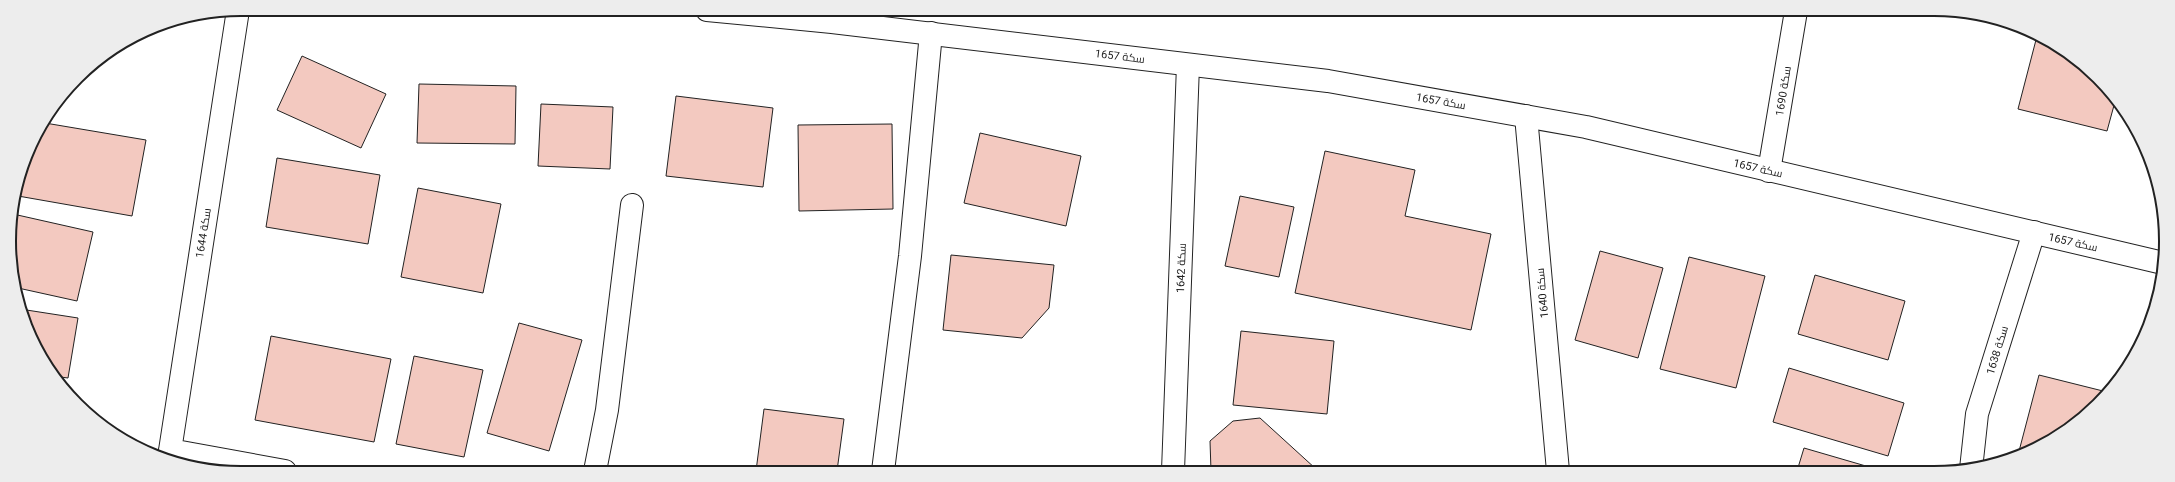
<svg xmlns="http://www.w3.org/2000/svg" width="2175" height="482" font-family="Roboto,Cairo,sans-serif">
  <rect width="100%" height="100%" fill="#fff"/>
  <path fill="#f3c9c0" stroke="#222" d="M2037,36L2050,40L2116,98L2107,131L2018,109Z
    M302,56L386,94L361,148L277,110Z
    M419,84L516,86L515,144L417,143Z
    M676,96L773,108L763,187L666,176Z
    M541,104L613,107L610,169L538,166Z
    M45,123L146,140L132,216L18,196L33,138Z
    M892,124L893,209L799,211L798,125Z
    M980,133L1081,156L1066,226L964,203Z
    M1325,151L1415,170L1405,216L1491,234L1471,330L1295,293Z
    M277,158L380,175L368,244L266,227Z
    M418,188L501,204L483,293L401,277Z
    M1240,196L1294,207L1279,277L1225,266Z
    M13,214L93,232L77,301L18,288L10,227Z
    M1600,251L1663,268L1638,358L1575,340Z
    M951,255L1054,265L1049,308L1022,338L943,330Z
    M1689,257L1765,276L1736,388L1660,369Z
    M1815,275L1905,301L1888,360L1798,334Z
    M20,309L78,318L68,378L53,376L21,315Z
    M519,323L582,340L549,451L487,433Z
    M1241,331L1334,341L1327,414L1233,405Z
    M271,336L391,359L374,442L255,420Z
    M414,356L483,370L464,457L396,444Z
    M1789,368L1904,403L1888,456L1773,422Z
    M2039,375L2107,392L2098,405L2036,449L2018,455Z
    M764,409L844,419L837,471H756Z
    M1260,418L1316,469L1314,471H1211L1210,441L1233,421Z
    M1804,448L1883,471H1797Z"/>
  <g fill="none" stroke-linecap="round" stroke-linejoin="round">
    <defs>
      <path id="street" d="M1526,116L1558,471
        M1769,171L1796,11
        M170,450L285,471
        M169,457L238,10
        M1971,469L1977,414L2034,232
        M595,471L607,410L632,205
        M883,471L910,256L931,33
        M1173,471L1188,65"/>
      <path id="secondary" d="M707,10L832,22L1328,81L1586,127L2163,263"/>
    </defs>
    <use href="#street" stroke="#222" stroke-width="24"/>
    <use href="#secondary" stroke="#222" stroke-width="24"/>
    <use href="#street" stroke="#fff" stroke-width="22"/>
    <use href="#secondary" stroke="#fff" stroke-width="22"/>
  </g>
  <g text-anchor="middle" stroke-width="3" stroke-linejoin="round" paint-order="stroke">
    <g font-size="11" fill="#222" stroke="#fff">
      <text transform="translate(1120 56) rotate(7)" y="4">سكة 1657</text>
      <text transform="translate(1783 91) rotate(-81)" y="4">سكة 1690</text>
      <text transform="translate(1441 101) rotate(10)" y="4">سكة 1657</text>
      <text transform="translate(1758 168) rotate(13)" y="4">سكة 1657</text>
      <text transform="translate(203 233) rotate(-81)" y="4">سكة 1644</text>
      <text transform="translate(2073 242) rotate(13)" y="4">سكة 1657</text>
      <text transform="translate(1181 268) rotate(-88)" y="4">سكة 1642</text>
      <text transform="translate(1542 293) rotate(-95)" y="4">سكة 1640</text>
      <text transform="translate(1997 350) rotate(-73)" y="4">سكة 1638</text>
    </g>
  </g>
  <path d="M0 0H2175V482H0ZM241 16H1934A225 225 0 0 1 2159 241V241A225 225 0 0 1 1934 466H241A225 225 0 0 1 16 241V241A225 225 0 0 1 241 16Z" fill="#ededed" fill-rule="evenodd"/>
  <path fill="none" stroke="#222" stroke-width="2" d="M241 16H1934A225 225 0 0 1 2159 241V241A225 225 0 0 1 1934 466H241A225 225 0 0 1 16 241V241A225 225 0 0 1 241 16Z"/>
</svg>
